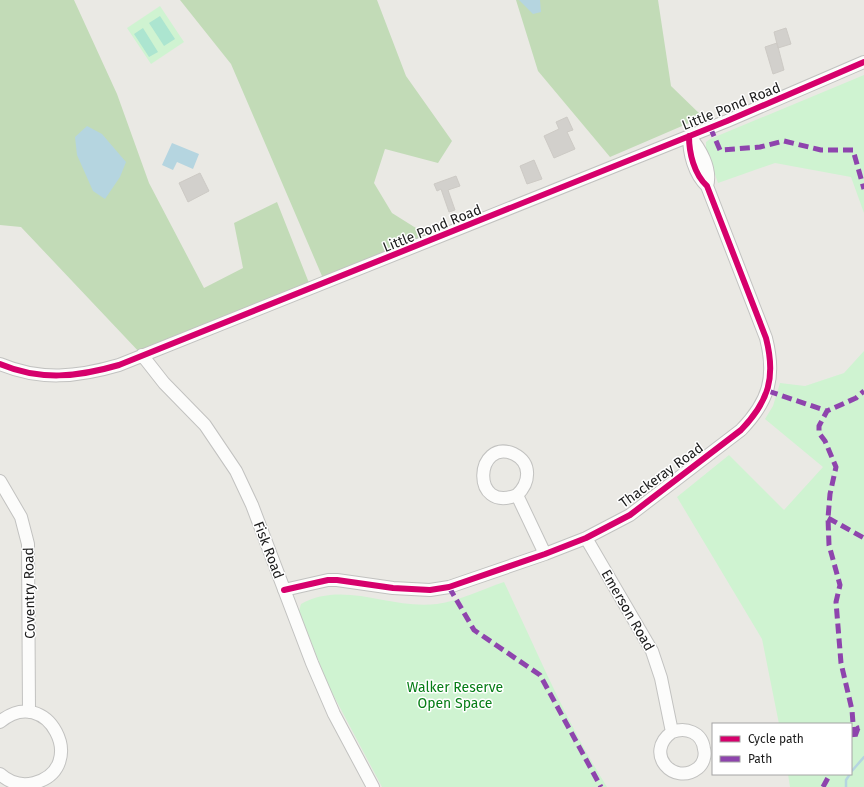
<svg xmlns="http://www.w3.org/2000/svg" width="864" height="787" font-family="'Fira Sans',sans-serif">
  <rect width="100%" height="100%" fill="#eae9e4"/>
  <path fill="#c2dbb7" d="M0,0H74L117,94L149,183L204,288L243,268L234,223L277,202L311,288L142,355L21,227L0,225Z
    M180,0H377L406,76L452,141L438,163L385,149L374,183L392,213L435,240L325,283L231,64Z
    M516,0H658L671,86L703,117L610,157L538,71Z"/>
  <path fill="#cff3d1" d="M160,6L184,42L151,64L127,28Z
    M864,75V213L851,177L775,163L718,183L706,149V142L710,139Z
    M864,351V787H790L788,774H851V724H779L762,639L677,497L729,455L784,510L823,467L765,419L773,406L780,383L805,386L844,373Z
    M504,582C537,651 566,722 607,787H382L328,685L299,611L301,604C344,580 391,610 437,604C459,601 483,589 504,582Z"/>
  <path fill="#ace5d0" d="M160,16L175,39L164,46L149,23Z
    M143,28L158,52L149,57L134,34Z"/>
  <path fill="#b5d5e0" d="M519,0H540L541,12L533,14Z
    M87,126L102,134L126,162L120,177L105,199L93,191L77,155L75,137Z
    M172,143L199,154L193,169L177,162L173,170L162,165Z"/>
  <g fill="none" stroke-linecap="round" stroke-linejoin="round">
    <path stroke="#b5d5e0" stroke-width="2.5" d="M851,772L864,757
      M846,787V780L850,774"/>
  </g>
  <path fill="#d2d0cc" stroke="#cdcac5" d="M786,28L791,44L778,48L774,32Z
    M777,43L784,70L773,74L765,47Z
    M567,117L573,130L567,132L575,149L554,158L544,136L559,129L556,122Z
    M534,160L542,179L527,184L520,166Z
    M200,173L209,191L188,202L179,183Z
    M456,176L460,186L448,190L455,210L449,212L441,189L437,191L434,184Z"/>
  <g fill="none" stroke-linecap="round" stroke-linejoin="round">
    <defs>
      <path id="minor" d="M689,136C700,148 712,169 707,186
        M142,355L164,383L205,425L236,471L252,505L312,663L334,714L373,787
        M0,364C40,381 78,377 119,365L727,121L864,62
        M0,481L21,517L28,544L29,712
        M517,495C470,514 475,437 514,454C532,463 530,483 517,495L545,554
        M586,538L652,651L661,678L672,732C643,753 674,787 698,768C703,764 706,756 704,749C702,732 686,727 672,732
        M284,590L328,580H337L393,588L430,590L449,587L545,554L586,538L630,515L741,430C769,401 776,377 766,338L707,186C694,174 689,153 689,136
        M0,722C47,682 91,768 34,783C22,786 10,783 0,774"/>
    </defs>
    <use href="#minor" stroke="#c2c2c0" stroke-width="14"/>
    <use href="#minor" stroke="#fcfcfb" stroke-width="12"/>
    <path stroke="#8e44ad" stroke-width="5" stroke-dasharray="10 5" stroke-linecap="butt" d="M710,127L720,150L760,147L784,141L821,150H853L864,189
      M768,391L827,411
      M828,518L864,538
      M449,587L474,630L540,675L601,787
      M855,736L858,728L864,727
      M854,737L852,710L841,663L836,602L840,585L829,545L828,518L830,494L836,467L825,441L819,433V426L827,411L856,398L864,391
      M823,787L830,774"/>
    <defs>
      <path id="cycleway" d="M0,364C40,381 78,377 119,365L727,121L864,62
        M284,590L328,580H337L393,588L430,590L449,587L545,554L586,538L630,515L741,430C769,401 776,377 766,338L707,186C694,174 689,153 689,136"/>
    </defs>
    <use href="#cycleway" stroke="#fff" stroke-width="8"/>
    <use href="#cycleway" stroke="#d6006c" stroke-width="6"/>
  </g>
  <g text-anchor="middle" stroke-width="3" stroke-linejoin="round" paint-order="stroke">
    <g font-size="14" fill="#1b1b1b" stroke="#fff">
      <text transform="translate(731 106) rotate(-22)" y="5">Little Pond Road</text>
      <text transform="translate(432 228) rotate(-22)" y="5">Little Pond Road</text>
      <text transform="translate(661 475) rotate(-36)" y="5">Thackeray Road</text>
      <text transform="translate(269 550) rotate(69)" y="5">Fisk Road</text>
      <text transform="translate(29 593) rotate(-91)" y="5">Coventry Road</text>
      <text transform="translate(628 610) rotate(60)" y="5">Emerson Road</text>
    </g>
    <g font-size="14" fill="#067d16" stroke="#fff">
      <text x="455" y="692">Walker Reserve<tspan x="455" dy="16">Open Space</tspan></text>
    </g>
  </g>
  <rect x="712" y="723" width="140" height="52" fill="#ffffff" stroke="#a4a4a4"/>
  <rect x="720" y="736" width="20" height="6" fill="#d6006c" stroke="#a4a4a4"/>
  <text x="748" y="743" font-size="12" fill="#1b1b1b">Cycle path</text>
  <rect x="720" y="756" width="20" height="6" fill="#8e44ad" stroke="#a4a4a4"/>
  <text x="748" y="763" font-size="12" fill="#1b1b1b">Path</text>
</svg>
